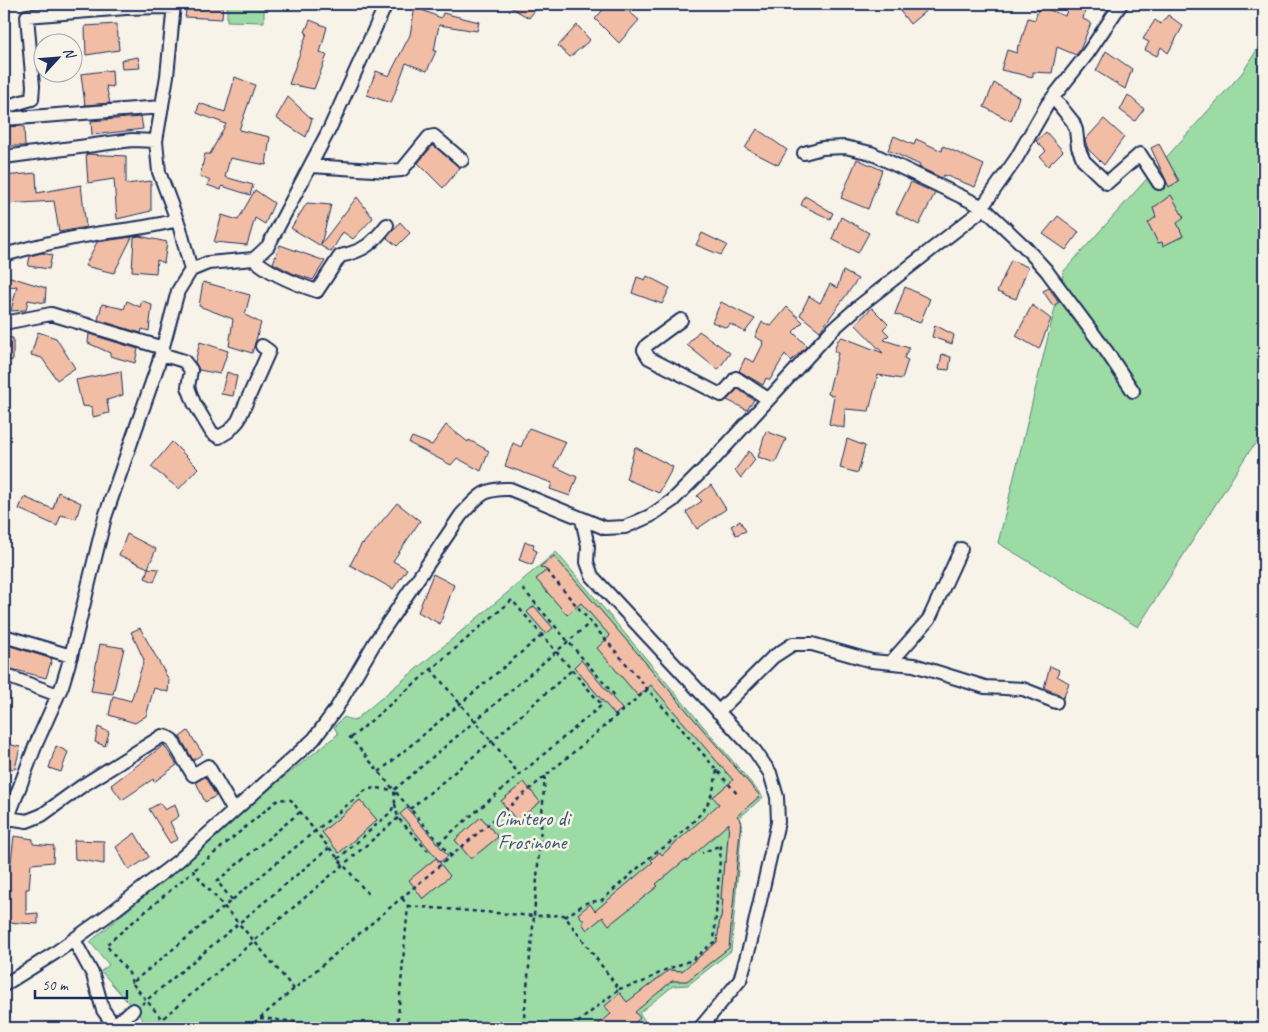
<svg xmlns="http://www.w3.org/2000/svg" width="1268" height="1032" font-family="Caveat,sans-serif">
  <rect width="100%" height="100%" fill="#f7f3e8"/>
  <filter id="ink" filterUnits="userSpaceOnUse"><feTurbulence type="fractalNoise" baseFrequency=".02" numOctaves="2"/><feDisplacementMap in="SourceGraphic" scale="10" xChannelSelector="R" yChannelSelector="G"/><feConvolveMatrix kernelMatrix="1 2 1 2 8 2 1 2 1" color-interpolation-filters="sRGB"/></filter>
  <g filter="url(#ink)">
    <path fill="#9cdba3" stroke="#5c8580" d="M227,4H264V22L227,21Z
      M1264,39V434L1248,453L1138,627L998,543L1064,271L1242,73Z
      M556,552L763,797L739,818L742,822L731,951L688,985L673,986L639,1013L645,1021L637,1028H150L101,971L109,965L90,942L278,782L338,734L334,727L344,717L354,721Z"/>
    <path fill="#f2bda5" stroke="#1b2f5e" d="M187,4H223L222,19L185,17Z
      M505,4H540L529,18Z
      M608,4H620L639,20L619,43L595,19Z
      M908,4H934L910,24L900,11Z
      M1069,4L1085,10L1083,19L1091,23L1080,50L1076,55L1057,47L1052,73L1033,72V77L1001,70L1007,50L1017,53L1018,45H1020L1028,18L1035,20L1039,6L1065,16Z
      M415,7L441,18L443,13L479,22L477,31L439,25L434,51H436L427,71L406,63L391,103L367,95L376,71L389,76L410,35Z
      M1168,15L1183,26L1168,53L1161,47L1157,56L1145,50L1149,42L1143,39L1155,20L1161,24Z
      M310,20L327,27L320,53L327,55L314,89L289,84L307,33L305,32Z
      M117,24L119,50L86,55L85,26Z
      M577,25L590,40L570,57L558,46Z
      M1106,51L1132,69L1125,89L1096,71Z
      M138,57L140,68L122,69L121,60Z
      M112,70L113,87L106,86L110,103L85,105L81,74Z
      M235,77L255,85L239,130L270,137L266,165L230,158L225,177L253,185L250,195L222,186L221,190L207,185L210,181L200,176L205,154H210L226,124L197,113L199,103L225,112Z
      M994,83L1019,97L1011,121L984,107Z
      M1128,95L1144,109L1135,121L1120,110Z
      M288,97L312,119L306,137L276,118Z
      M141,117L143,129L92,135L91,121Z
      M1104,119L1124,137L1104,165L1088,149L1085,140Z
      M24,126L25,146H4V127Z
      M757,129L787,150L778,165L745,148Z
      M1046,132L1063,151L1048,166L1040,157L1046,151L1036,141Z
      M894,136L914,145L916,139L942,151L943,146L984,165L975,187L944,175L942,178L919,167L920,165L888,150Z
      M1159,144L1179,181L1169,187L1151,148Z
      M433,145L460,168L443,188L418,163Z
      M86,154L126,156V184L151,181V211L117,219L114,179L88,183Z
      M857,159L882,170L868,209L841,198Z
      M36,173L37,193L81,185L86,227L59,232L54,201L6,204L4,176Z
      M911,182L935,193L919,225L896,213Z
      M255,190L274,203L265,224L255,218L247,245L214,242L222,215L238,220Z
      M1171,195L1184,218L1177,223L1183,236L1163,246L1162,242L1158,243L1148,223L1156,217L1153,208Z
      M805,196L833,213L830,219L801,205Z
      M357,197L373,218L353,239L343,232L331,252L291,228L307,203L331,205L321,244Z
      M1058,216L1079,232L1066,250L1043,234Z
      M841,217L869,233L858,253L832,239Z
      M400,222L410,233L397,246L387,238Z
      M702,233L727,245L721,255L696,245Z
      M139,236L167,242L164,263L157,260L156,273L132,271L134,237Z
      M132,237L114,273L85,266L97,242Z
      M280,245L325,261L313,280L292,273L273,263Z
      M42,253L52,255L49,269L28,266L30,256Z
      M1011,260L1028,267L1016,299L997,292Z
      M843,271L858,279L820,331L800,315L809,296L820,303L830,284L837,288Z
      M4,275L46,288L45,303L28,300L26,310L11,311L17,286L4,288Z
      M647,276L670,288L662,304L632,293L637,277L645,280Z
      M203,282L250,295L245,315L261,323L252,353L229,346L233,319L199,306Z
      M905,287L930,299L920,323L895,314Z
      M1049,288L1059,302L1053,306L1043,291Z
      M142,300L152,305L149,331L142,329L141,333L98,320L102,304L124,309L127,301L140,307Z
      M721,302L755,319L745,332L730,324L727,328L712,322Z
      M1032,305L1051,319L1039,349L1016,336Z
      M787,307L803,322L793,332L807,346L791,361L785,354L770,380L766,378L763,385L739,371L745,358L754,362L763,344L762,343L763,341L755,337L762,322L771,326Z
      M872,308L888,324L883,329L889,335L884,340L909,348L904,358L908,360L902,379L878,375L869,411L845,409L844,428L829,424L834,396L828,394L838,353L834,351L838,340L842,337L883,353L855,324Z
      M935,325L954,335L952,344L932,337Z
      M699,331L730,353L718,370L687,345Z
      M38,332L56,338L75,368L57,380L42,358L31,355Z
      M89,334L138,349L135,363L110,356V353L88,343Z
      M4,337L13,338V360L4,361Z
      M200,342L228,351L220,374L199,370L195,362Z
      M942,354L951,357L949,370L939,369Z
      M121,371L123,395L107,400L109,413L93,417L92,407L82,406L76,380Z
      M227,372L237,376L233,396L221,394Z
      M738,389L754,400L747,410L727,400Z
      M446,425L468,442L469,440L489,451L481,471L457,458L451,465L409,443L412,437L432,445Z
      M529,428L566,442L554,466L577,477L570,496L550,489L552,483L505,466L513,443L521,447Z
      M766,431L786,439L775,463L758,457Z
      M847,439L865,446L858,473L840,468Z
      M172,442L198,468L179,489L151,467Z
      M635,447L673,467L659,493L626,479Z
      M749,451L755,460L741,478L735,470Z
      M711,485L726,509L697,529L686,512L702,501L697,496Z
      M58,492L81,503L76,519L61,515L57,526L19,509L24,497L53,509Z
      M397,503L420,521L393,561L407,569L393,589L350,565L362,543L363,544Z
      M740,521L746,531L736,535L731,526Z
      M127,534L156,549L148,568L119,555Z
      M525,542L534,544L533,549L537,551L532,565L519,560Z
      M554,556L760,796L737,816L741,820L729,948L687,981H672L635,1012L640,1018L629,1028H594L611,1014L605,1006L620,993L627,1002L669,970L682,971L717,942L720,918H721L723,899H721L724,862H726L729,823L687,861L685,860L656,884L658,886L609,925L603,917L587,930L582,923L584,921L578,914L590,904L595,911L653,862L651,860L660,852L662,855L719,804L713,797L733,780L651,685L638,696L597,648L610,636L581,603L567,615L536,579L547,570L540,567Z
      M148,568L159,569L154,582L145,578Z
      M433,574L454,585L440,624L418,612Z
      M534,606L553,628L546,634L527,612Z
      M140,628L169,680L168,692L154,688L146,716L135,723L109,715L113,696L131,701L144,660L131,632Z
      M4,644L52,659L46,678L4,667Z
      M100,644L124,648L113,694L91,691Z
      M581,660L622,709L615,715L574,667Z
      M1050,666L1059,670L1057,676L1069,683L1063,698L1059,694L1044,688Z
      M98,727L109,732L105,746L95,742Z
      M188,731L203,754L193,760L180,737Z
      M4,743L20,747L15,769L4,767Z
      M164,745L177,765L154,782L153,779L122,800L111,785Z
      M56,746L68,752L61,772L49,768Z
      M205,777L216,796L205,802L196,782Z
      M524,782L540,802L517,821L501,801Z
      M360,800L377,820L339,853L322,832Z
      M160,803L165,810L175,804L179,816L170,822L178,839L170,843L149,809Z
      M407,808L448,856L440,862L400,814Z
      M481,817L498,837L471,859L455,840Z
      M135,833L149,857L129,870L116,847Z
      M14,836L33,839V844L54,846L53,862L31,864L29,889H26V914L38,913V924L4,922L8,886L4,885V883L8,862H11Z
      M74,840L104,841V864L75,859Z
      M436,858L450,876L423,899L409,880Z"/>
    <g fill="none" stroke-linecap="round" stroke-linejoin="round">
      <defs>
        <path id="minor" d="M174,4L167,76L156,141L159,172L180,228L191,270
          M1053,97L1073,122L1076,130L1078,147L1084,161L1107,183L1140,154L1159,183
          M4,107L32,99L33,86L27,16L126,8L161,7L174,8
          M4,119L162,107
          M804,153L822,148L845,147L871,153L983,207L1025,247L1046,270L1107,352L1133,391
          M4,157L132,140L156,141
          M311,166L389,171L402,170L429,137L434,136L462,160
          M4,255C35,246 69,238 101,233C127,230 152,227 177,220
          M254,259C270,274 296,284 317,291L340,256C364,251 372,244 387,225
          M681,320L647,345L644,350L649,358L721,395L729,387L736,378L768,399
          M4,323L51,314L163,348
          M161,354L184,361L191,370L188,387L194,403L212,433L219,437L229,431L238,421L269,351L262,346
          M582,519L588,546L587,562L592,576L755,751L770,773L777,797L778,822L750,945L740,980L700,1028
          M4,636L71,656
          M891,662L929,619L961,549
          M4,675L58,695
          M718,712L773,657L793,644H812L872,661L914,665L985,687L1023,689L1056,702
          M8,818L27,821L42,815L82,786L162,736L167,737L172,740L193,775L208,766L234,811
          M4,828L36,744L62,686L71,656L105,517L158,365L178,291L191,270L208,263L254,259L268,246L330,128L386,4
          M74,940L93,975L103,1010L116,1028
          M4,985L55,953L108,915L178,861L314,739L336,709L375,642L461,515C479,496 483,488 510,489L605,528L625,527L650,516L672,501L714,459L832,330L858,307L978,213L1016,159L1047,105L1088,53L1121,4
          M110,1028L133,1010"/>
      </defs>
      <use href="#minor" stroke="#1b2f5e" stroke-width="16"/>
      <path stroke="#1b2f5e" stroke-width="2.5" stroke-dasharray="4 4" stroke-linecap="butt" d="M547,571L738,795
        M523,589L615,696
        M431,669L520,775
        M351,738L512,600L602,705L440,842
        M379,772L542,635
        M545,776L534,916L564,915L619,989L571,1028
        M395,804L398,818L428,851
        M410,809L492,741L572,670
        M451,856L394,790L591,622
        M338,859L391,812L395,802L394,790L349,736
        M368,894L315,831L366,790L375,788L394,790
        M232,900L217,881L300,812
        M408,906L534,916L523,1028
        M565,917L586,903L602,900L656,852C666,847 673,840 681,833C705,811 712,804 717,770
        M132,983L129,973L106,945L193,871L254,941L162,1019L132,983L224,907L232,900L315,831L291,800L279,799L193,871
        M294,989L254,941L398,818
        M619,989L643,982L665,970L692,960L714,942L721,845L702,853
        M142,1004L329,848
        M260,1018L353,1028
        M248,1028L648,689
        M397,1028L408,906L402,898"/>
      <use href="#minor" stroke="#f7f3e8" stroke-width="12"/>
    </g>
  </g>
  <g text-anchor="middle" stroke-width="5" stroke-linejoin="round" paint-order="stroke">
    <g font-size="21" fill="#3b5a6f" stroke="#f7f3e8">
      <text x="532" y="825">Cimitero di<tspan x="532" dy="24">Frosinone</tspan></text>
    </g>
  </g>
  <rect width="1268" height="1032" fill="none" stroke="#f7f3e8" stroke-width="20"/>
  <rect x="10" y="10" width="1248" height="1012" fill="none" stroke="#1b2f5e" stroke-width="2" filter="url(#ink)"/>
  <g transform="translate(58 58) rotate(64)"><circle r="24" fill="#f7f3e8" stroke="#9fa5b1"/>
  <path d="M0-4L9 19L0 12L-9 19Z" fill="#1b2f5e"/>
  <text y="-8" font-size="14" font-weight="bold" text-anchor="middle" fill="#1b2f5e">N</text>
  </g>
  <path d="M35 990v8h92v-8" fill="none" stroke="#1b2f5e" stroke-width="2.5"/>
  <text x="42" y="990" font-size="15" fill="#1b2f5e" stroke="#f7f3e8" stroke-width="4" paint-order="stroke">50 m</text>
</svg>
